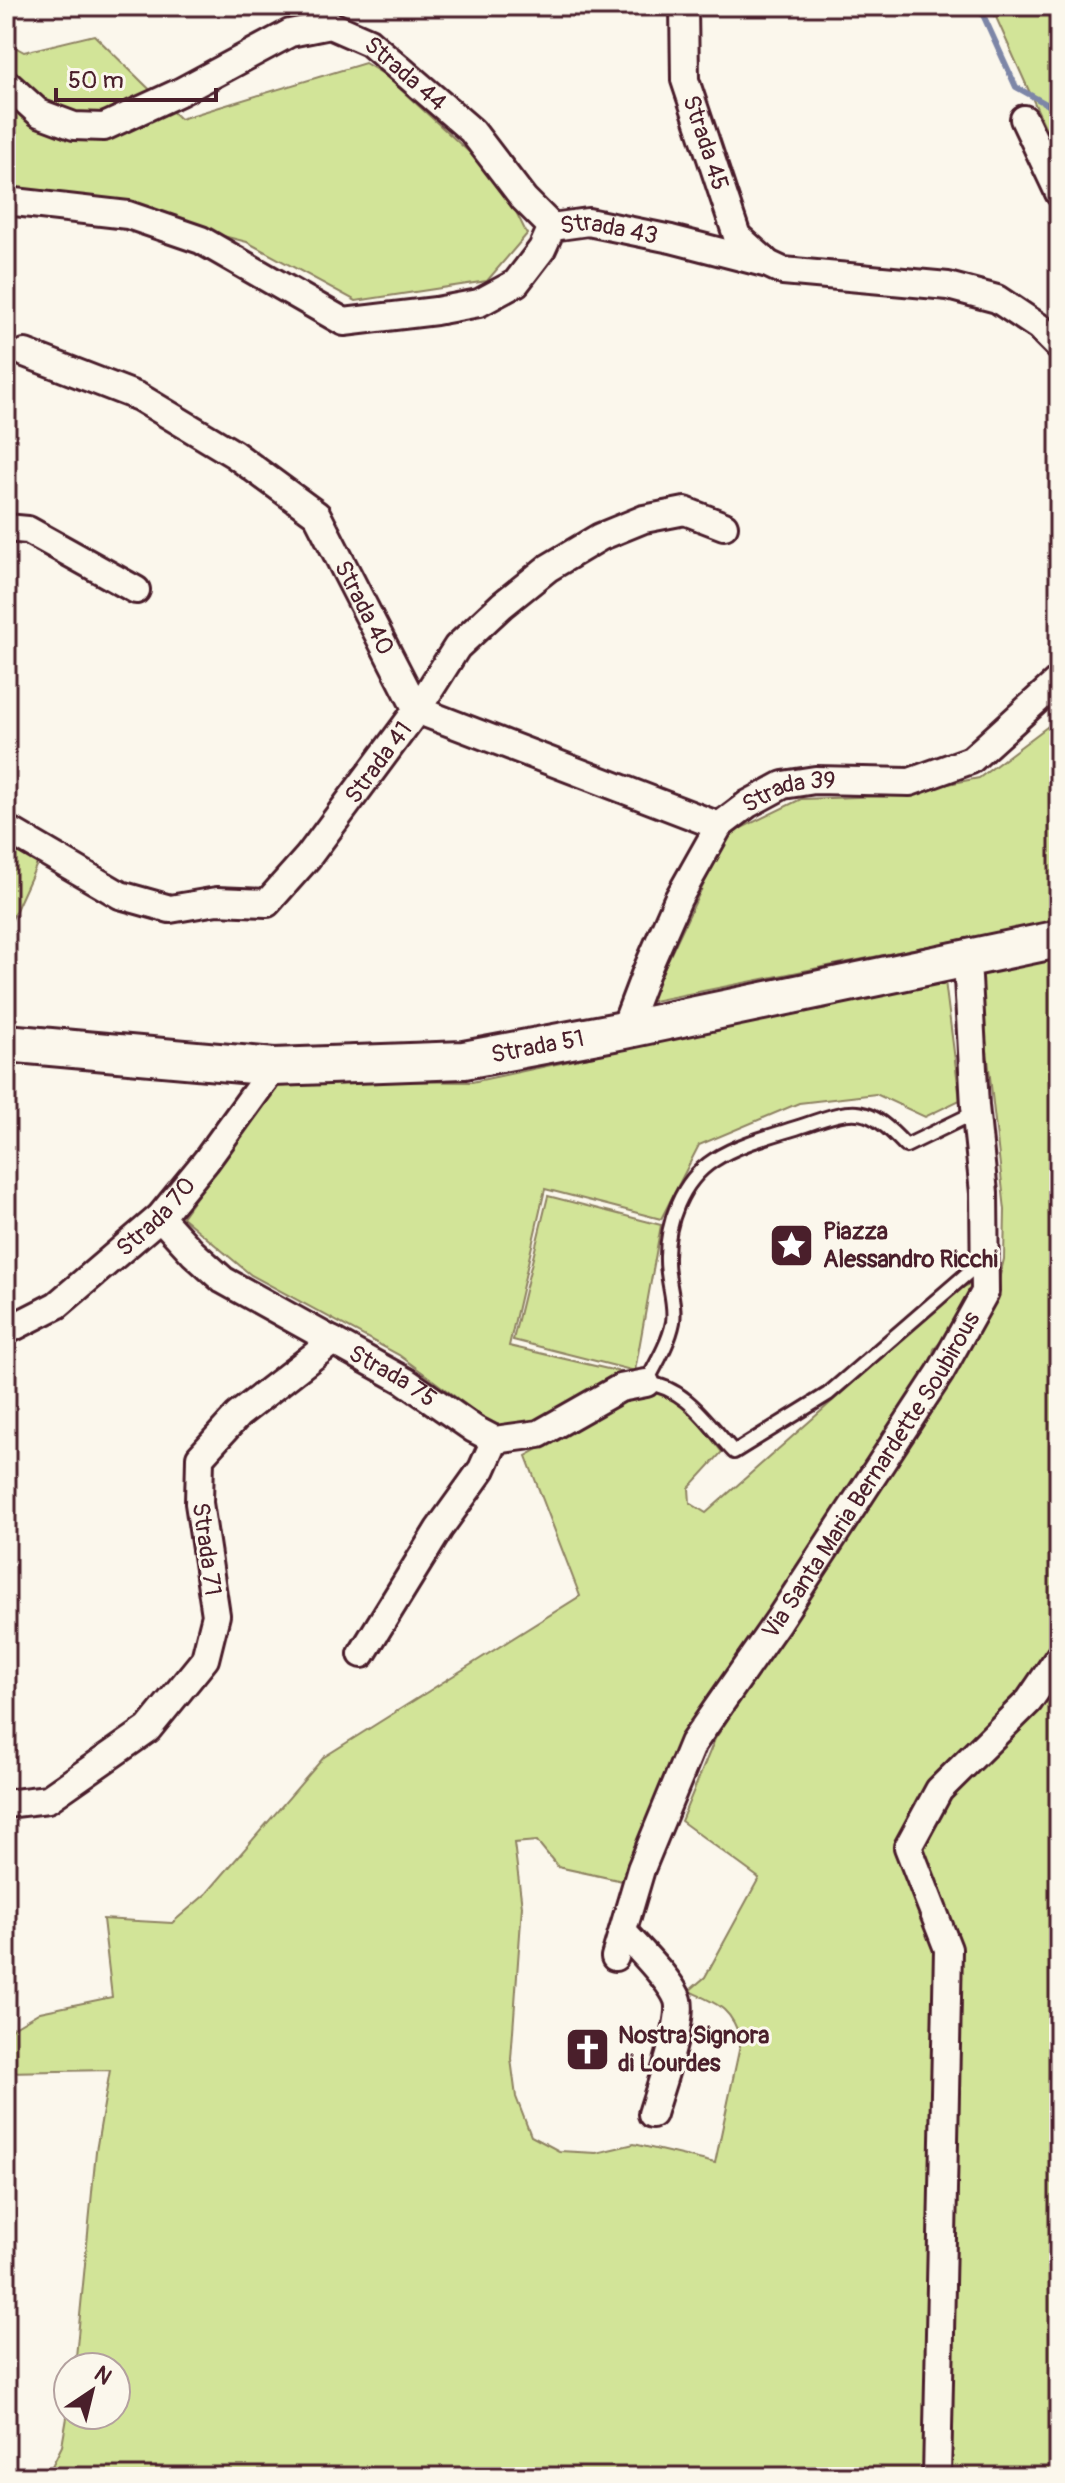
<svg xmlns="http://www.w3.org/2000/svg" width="1065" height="2483" font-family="Pangolin,sans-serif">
  <rect width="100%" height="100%" fill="#fbf7ec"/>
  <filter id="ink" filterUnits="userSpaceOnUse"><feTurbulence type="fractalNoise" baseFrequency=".0125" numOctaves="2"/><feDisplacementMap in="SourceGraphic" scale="16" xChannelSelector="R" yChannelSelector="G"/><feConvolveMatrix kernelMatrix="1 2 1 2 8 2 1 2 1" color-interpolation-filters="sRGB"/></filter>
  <g filter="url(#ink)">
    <path fill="#d2e498" stroke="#8e8262" stroke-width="2" d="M991,6H1059V158Z
      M94,35L180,119L365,63L385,75L469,152L483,145L527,234L487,281L356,301L247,242L48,192L6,191V42L24,52Z
      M1059,718V920L648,1002L727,835L801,799L886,796L979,778Z
      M6,814L42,853L6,932Z
      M1059,949V2477H16L52,2466L62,2446L68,2412V2415H116V2367H75L96,2151L110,2070L6,2072V2032L40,2012L112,1997L103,1919L172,1923L207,1893L324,1757L580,1596L526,1456L639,1393C678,1386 700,1426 722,1452L689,1488L690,1503L706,1513L959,1289L979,1280L950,1332L934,1349L930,1365L754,1636L698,1714L639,1850L623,1881L558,1867L537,1841L514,1843L522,1906L511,2059L516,2097L531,2136L559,2151L596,2153L634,2144L715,2163L741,2041C732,2008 718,2004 689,1991L705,1977L759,1878L681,1821L715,1739L880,1489L978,1332L994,1300L1004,1259L1005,1210L979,979L984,968Z
      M945,981L960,1100L925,1117L876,1094L799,1103L699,1145L661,1219L545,1189L509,1346L625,1373L537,1422L496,1427L399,1355L251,1275L182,1217L279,1080L472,1082Z
      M548,1196L661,1225L635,1371L513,1340Z"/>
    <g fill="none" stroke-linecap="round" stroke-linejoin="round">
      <path stroke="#7d86a7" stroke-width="6" d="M979,6L1016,87L1059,111"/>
      <defs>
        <path id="lane" d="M976,1112L906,1146C868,1105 856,1107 805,1125C775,1135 740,1143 714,1160C681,1181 666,1224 667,1261C667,1281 676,1303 673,1322C669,1343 656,1364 646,1383C686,1387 708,1424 734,1452L828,1394L984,1259"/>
        <g id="street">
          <path id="s1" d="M684,6L685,80L737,236L765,261"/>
          <path id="s2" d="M6,83L39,113L74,126L104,127L180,92L290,33L330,25L369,42L472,131L524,199L552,227"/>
          <path d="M1024,119L1059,193"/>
          <path id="s3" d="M6,201L128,215L201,240L344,322L436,311L479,303L516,283L542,249L552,227L588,222L671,239L768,264L783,271L948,286L997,299L1039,327L1059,347"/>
          <path id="s4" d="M25,353L139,397L234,454L317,515L417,710L719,826"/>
          <path d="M6,528L28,530L136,590"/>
          <path id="s5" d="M14,833L120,895L170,909L217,901L267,903L308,857L417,710L457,647L502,605L548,568L600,537L644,519L685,511L724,526"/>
          <path id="s6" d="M624,1030L646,972L678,899L719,826L748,804L783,785L815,780L910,782L971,760L1059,680"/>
          <path id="s7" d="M160,1217L193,1253L223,1280L405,1381L474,1429L495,1440L539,1434L620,1388L646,1383"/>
          <path id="s8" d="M6,1331L57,1305L160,1217L206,1161L274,1067"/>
          <path d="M362,1654L439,1529L482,1469L495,1440"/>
          <path d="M6,1804L48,1799L148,1729L205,1659L216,1615L199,1503L200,1457L238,1415L333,1341"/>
          <path d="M624,1933C638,1948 672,1982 678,2000C684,2021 659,2090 652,2114"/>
          <path id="s9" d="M615,1957L641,1869L693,1743L778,1621L940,1373L985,1292L984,1193L975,1106L967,960"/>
          <path d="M937,2477L948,1949L908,1847L939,1790L1029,1701L1059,1657"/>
        </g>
        <g id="secondary">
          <path id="s10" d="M6,1043L274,1067L464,1060L624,1030L1059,939"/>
        </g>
      </defs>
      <use href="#lane" stroke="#4a1f2b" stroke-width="18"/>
      <use href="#street" stroke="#4a1f2b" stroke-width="32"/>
      <use href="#secondary" stroke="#4a1f2b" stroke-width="42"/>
      <use href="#lane" stroke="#fbf7ec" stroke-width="12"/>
      <use href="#street" stroke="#fbf7ec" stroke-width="26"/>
      <use href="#secondary" stroke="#fbf7ec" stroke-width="36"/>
    </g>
  </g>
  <defs>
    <symbol id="sight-square" viewBox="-11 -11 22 22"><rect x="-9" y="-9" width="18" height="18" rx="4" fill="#4a1f2b" stroke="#fbf7ec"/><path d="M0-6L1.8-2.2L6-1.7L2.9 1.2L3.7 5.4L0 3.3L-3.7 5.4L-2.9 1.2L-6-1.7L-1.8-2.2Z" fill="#fff"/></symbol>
    <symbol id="church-square" viewBox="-11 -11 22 22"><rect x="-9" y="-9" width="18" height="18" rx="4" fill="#4a1f2b" stroke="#fbf7ec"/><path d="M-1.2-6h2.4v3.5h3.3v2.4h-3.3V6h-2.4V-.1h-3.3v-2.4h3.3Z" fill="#fff"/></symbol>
  </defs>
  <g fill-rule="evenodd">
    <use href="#sight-square" x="766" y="1220" width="51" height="51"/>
    <use href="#church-square" x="562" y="2024" width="51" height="51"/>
  </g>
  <g text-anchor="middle" stroke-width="6" stroke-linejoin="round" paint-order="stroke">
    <g font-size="24" fill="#4a1f2b" stroke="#fbf7ec">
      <text dy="8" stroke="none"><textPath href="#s2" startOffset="452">Strada 44</textPath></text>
      <text dy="8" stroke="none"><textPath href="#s1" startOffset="140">Strada 45</textPath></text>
      <text dy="8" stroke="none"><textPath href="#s3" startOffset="668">Strada 43</textPath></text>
      <text dy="8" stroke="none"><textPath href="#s4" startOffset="440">Strada 40</textPath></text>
      <text dy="8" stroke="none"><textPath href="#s5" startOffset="452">Strada 41</textPath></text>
      <text dy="8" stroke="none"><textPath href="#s6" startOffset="306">Strada 39</textPath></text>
      <text dy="8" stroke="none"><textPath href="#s10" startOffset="534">Strada 51</textPath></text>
      <text dy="8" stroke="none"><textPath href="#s8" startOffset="190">Strada 70</textPath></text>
      <text dy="8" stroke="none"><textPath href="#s7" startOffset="284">Strada 75</textPath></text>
      <text dy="8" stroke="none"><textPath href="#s9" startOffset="550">Via Santa Maria Bernardette Soubirous</textPath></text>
      <text transform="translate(207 1549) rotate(82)" y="8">Strada 71</text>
    </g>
    <g font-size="24" font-weight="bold" fill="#4a1f2b" stroke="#fbf7ec" text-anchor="start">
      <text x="823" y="1239">Piazza<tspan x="823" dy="28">Alessandro Ricchi</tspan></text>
      <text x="618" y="2043">Nostra Signora<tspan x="618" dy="28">di Lourdes</tspan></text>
    </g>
  </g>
  <rect width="1065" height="2483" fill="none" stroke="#fbf7ec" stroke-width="32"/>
  <rect x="16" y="16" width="1033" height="2451" fill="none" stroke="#4a1f2b" stroke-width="3" filter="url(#ink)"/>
  <g transform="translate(92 2391) rotate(35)"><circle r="38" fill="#fbf7ec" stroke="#b4a19f" stroke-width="2"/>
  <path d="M0-6L14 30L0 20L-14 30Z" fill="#4a1f2b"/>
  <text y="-12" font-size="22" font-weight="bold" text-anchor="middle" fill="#4a1f2b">N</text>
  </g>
  <path d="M56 88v12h160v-12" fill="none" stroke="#4a1f2b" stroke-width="4"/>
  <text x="68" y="88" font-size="24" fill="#4a1f2b" stroke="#fbf7ec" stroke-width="6" paint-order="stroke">50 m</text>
</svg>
